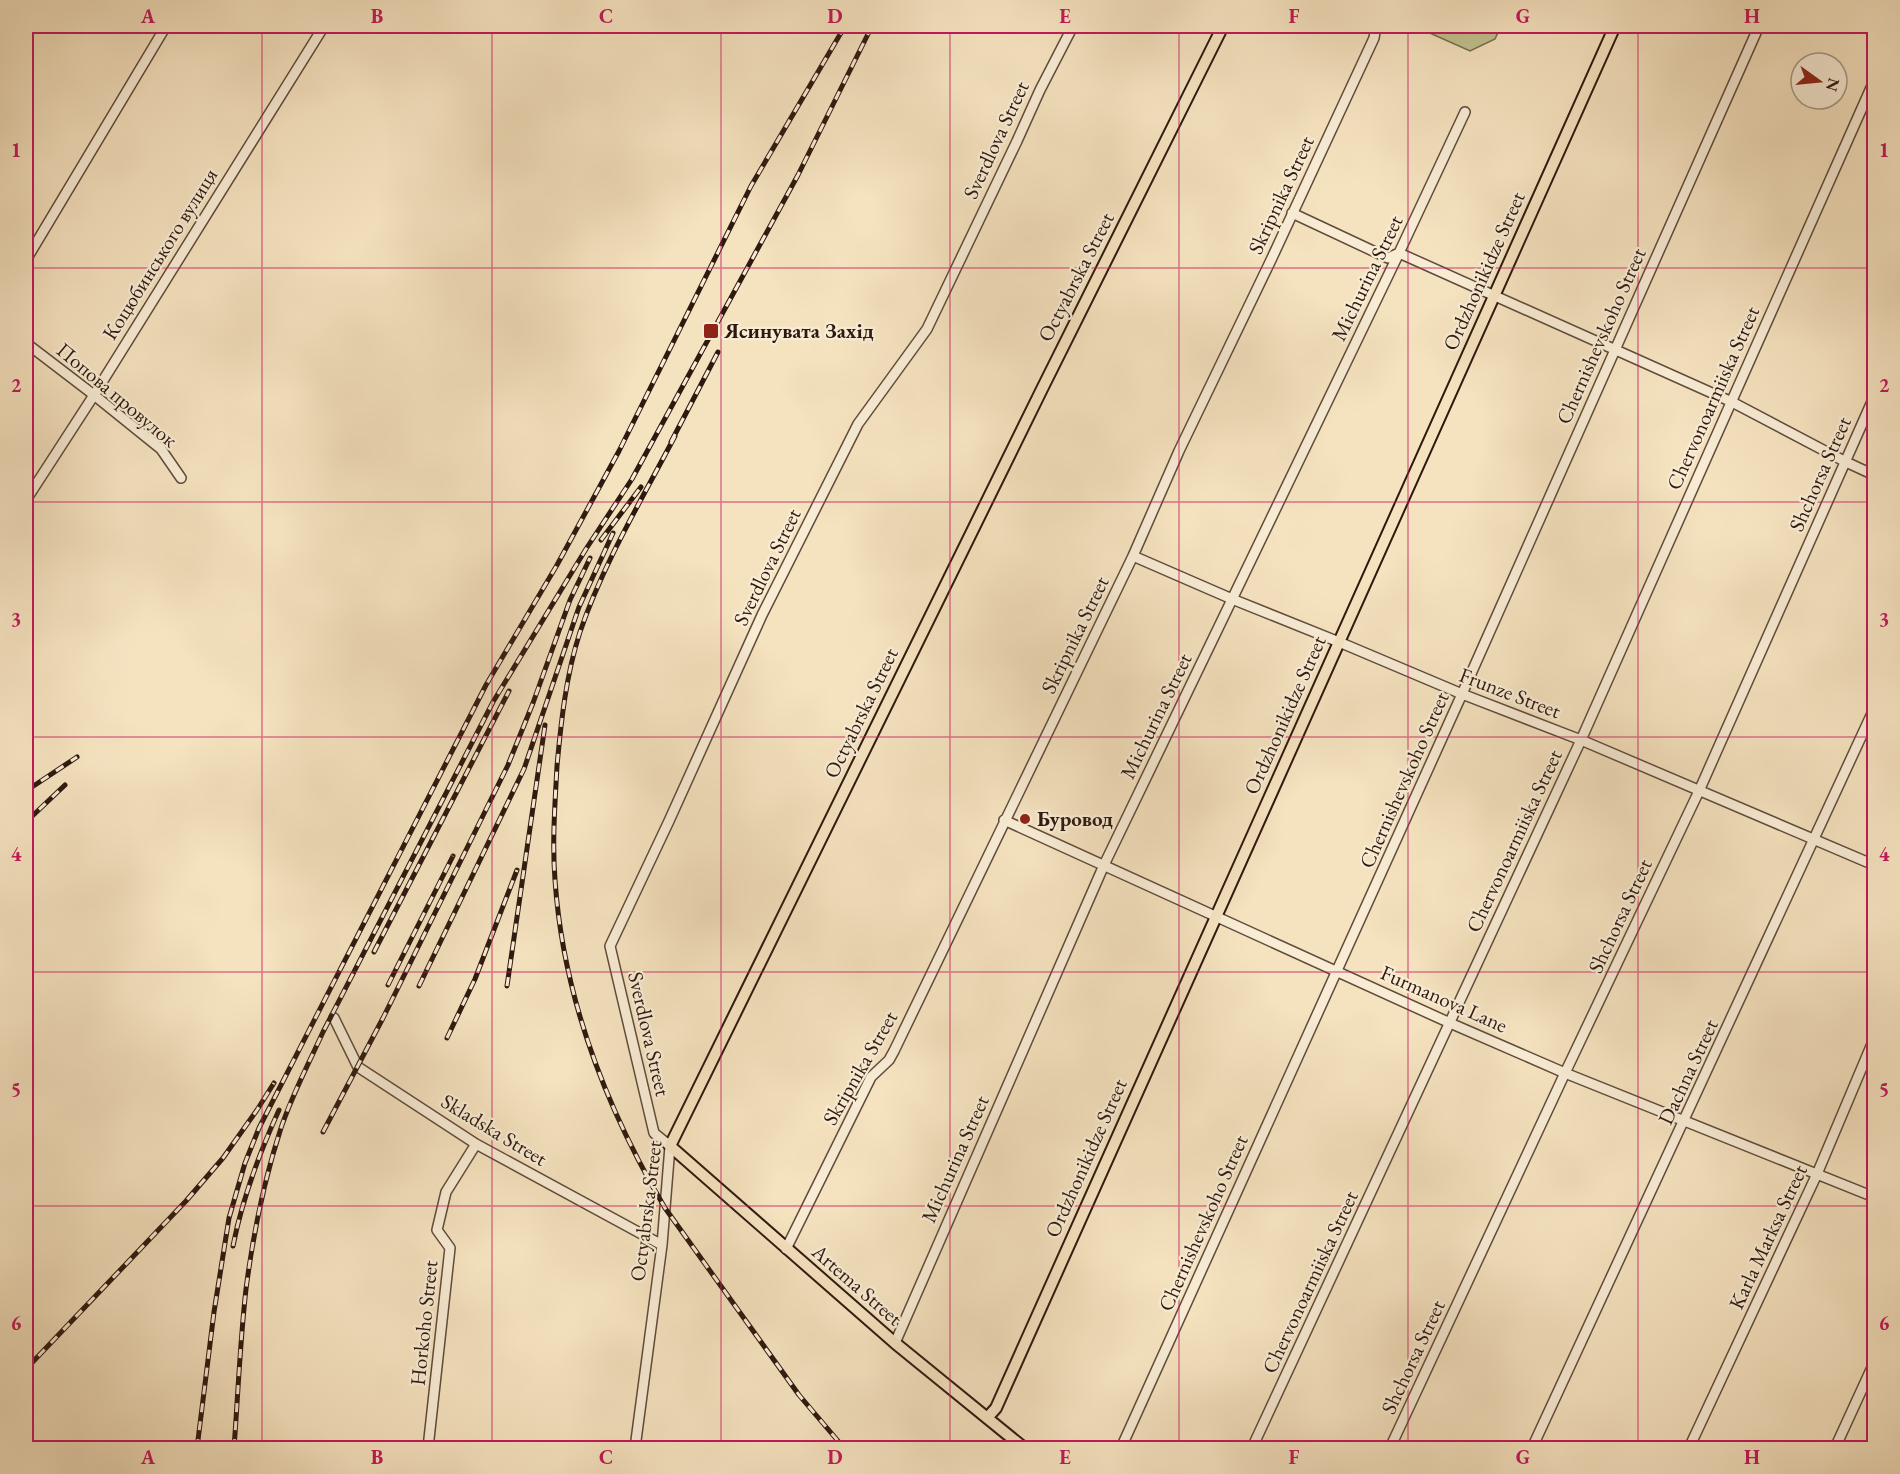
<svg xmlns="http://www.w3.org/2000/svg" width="1900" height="1474" font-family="'EB Garamond',serif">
  <rect width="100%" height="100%" fill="#f5e2bf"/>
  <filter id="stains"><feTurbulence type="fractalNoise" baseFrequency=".00333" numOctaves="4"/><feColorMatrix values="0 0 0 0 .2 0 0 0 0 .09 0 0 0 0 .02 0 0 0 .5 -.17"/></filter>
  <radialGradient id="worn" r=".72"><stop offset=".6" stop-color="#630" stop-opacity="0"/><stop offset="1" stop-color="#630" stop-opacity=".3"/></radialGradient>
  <path fill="#c1c28f" stroke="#786e4f" stroke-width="1.5" d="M1414,26H1501L1495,39L1470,51Z"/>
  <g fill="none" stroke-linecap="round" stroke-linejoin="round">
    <defs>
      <path id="minor" d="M1292,213L1388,258L1399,253L1732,402L1846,462L1874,475
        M26,260L166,26
        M26,343L94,395L161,449L181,478
        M26,500L94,395L324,26
        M1133,556L1232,599L1339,642L1462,694L1581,740L1874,865
        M1004,820L1450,1023L1565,1073L1874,1197
        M334,1018L358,1067L476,1144L662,1245
        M786,1249L871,1077L889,1060L894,1051L1133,556L1179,451L1271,260L1374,38L1376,26
        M895,1343L1104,865L1399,253L1465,112
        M428,1448L450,1248L437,1230L446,1192L476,1144
        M635,1448L662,1245L670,1146L654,1133L610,946L669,821L762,615L858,424L927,329L1017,141L1040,90L1073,26
        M1121,1448L1462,694L1759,26
        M1252,1448L1581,740L1874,81
        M1390,1448L1565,1073L1699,791L1874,397
        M1532,1448L1874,709
        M1689,1448L1817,1174L1874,1039
        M1835,1448L1874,1363"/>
      <path id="major" d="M987,1418L996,1408L1615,26
        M1024,1448L895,1343L670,1146L1043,387L1223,26"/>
    </defs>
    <use href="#minor" stroke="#604b3b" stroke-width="12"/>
    <use href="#major" stroke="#2f190f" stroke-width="14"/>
    <use href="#minor" stroke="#f8ecd5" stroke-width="9"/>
    <use href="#major" stroke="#f5e2bf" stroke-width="10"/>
    <defs>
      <path id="rail" d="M675,436C641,501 603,564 580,632C566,675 561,722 557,766C555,804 552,842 555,880C563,996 606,1108 665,1208L799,1395L844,1448
        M671,442L718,352
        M601,540L641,487
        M26,791L77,757
        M26,822L65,785
        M374,952L509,691
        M388,985L453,856
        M419,986L524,769L579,607L613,533
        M507,986L545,725
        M447,1038L475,979L517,870
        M323,1132L383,1018L508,765L533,703L570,600L590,558
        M233,1246C242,1200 259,1154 279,1110
        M26,1369L186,1201L223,1158L257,1110L274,1083
        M197,1448L214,1312L229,1218L245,1163L259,1128L486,685L557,565L619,451L751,186L845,26
        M234,1448C238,1395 240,1342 246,1289C253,1235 264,1180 281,1128C292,1095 309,1063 323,1032L493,702L586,549L632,479L798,175L872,26"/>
    </defs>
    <use href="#rail" stroke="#2f190f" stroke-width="5"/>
    <use href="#rail" stroke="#f8ecd5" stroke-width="3" stroke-dasharray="9" stroke-linecap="butt"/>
  </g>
  <path fill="none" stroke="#c2185b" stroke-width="1.5" stroke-opacity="0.55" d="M262,26V1448M492,26V1448M721,26V1448M950,26V1448M1179,26V1448M1408,26V1448M1638,26V1448M26,268H1874M26,502H1874M26,737H1874M26,972H1874M26,1206H1874"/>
  <g fill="#8f2418" stroke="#f8ecd5" stroke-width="2">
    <rect x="703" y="323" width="16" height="16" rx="3"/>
    <circle cx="1025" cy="819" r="6"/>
  </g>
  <g text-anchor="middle" stroke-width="4.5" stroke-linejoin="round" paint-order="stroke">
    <g font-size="21" fill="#2f190f" stroke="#f8ecd5">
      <text transform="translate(996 140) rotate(-65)" y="7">Sverdlova Street</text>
      <text transform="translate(1281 195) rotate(-65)" y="7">Skripnika Street</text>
      <text transform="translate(160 254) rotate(-58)" y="7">Коцюбинського вулиця</text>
      <text transform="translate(1484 271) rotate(-66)" y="7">Ordzhonikidze Street</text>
      <text transform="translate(1076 277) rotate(-63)" y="7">Octyabrska Street</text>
      <text transform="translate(1367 278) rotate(-64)" y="7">Michurina Street</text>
      <text transform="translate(1601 336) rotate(-66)" y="7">Chernishevskoho Street</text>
      <text transform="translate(117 395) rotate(40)" y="7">Попова провулок</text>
      <text transform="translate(1713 398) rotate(-66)" y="7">Chervonoarmiiska Street</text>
      <text transform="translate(1820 474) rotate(-66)" y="7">Shchorsa Street</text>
      <text transform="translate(767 567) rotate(-64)" y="7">Sverdlova Street</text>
      <text transform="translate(1075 635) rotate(-64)" y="7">Skripnika Street</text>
      <text transform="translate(1510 693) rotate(21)" y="7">Frunze Street</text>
      <text transform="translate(861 713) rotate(-64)" y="7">Octyabrska Street</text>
      <text transform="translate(1285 715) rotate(-66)" y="7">Ordzhonikidze Street</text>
      <text transform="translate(1156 716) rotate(-64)" y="7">Michurina Street</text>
      <text transform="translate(1404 780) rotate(-66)" y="7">Chernishevskoho Street</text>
      <text transform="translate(1514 841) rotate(-65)" y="7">Chervonoarmiiska Street</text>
      <text transform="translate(1620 916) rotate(-65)" y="7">Shchorsa Street</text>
      <text transform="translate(1444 999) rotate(24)" y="7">Furmanova Lane</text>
      <text transform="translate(649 1034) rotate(77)" y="7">Sverdlova Street</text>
      <text transform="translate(860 1068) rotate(-60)" y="7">Skripnika Street</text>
      <text transform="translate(1688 1072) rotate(-65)" y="7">Dachna Street</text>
      <text transform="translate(494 1130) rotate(31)" y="7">Skladska Street</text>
      <text transform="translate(1086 1158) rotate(-66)" y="7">Ordzhonikidze Street</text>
      <text transform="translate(955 1159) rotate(-66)" y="7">Michurina Street</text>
      <text transform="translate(646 1211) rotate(-83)" y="7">Octyabrska Street</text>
      <text transform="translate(1203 1223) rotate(-66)" y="7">Chernishevskoho Street</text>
      <text transform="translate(1768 1237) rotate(-65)" y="7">Karla Marksa Street</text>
      <text transform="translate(1310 1282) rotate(-65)" y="7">Chervonoarmiiska Street</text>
      <text transform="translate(857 1285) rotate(41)" y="7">Artema Street</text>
      <text transform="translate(424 1323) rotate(-84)" y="7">Horkoho Street</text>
      <text transform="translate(1413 1357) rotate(-65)" y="7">Shchorsa Street</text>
    </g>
    <g font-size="21" font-weight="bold" fill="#2f190f" stroke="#f8ecd5" text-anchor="start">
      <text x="724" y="338">Ясинувата Захід</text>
      <text x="1037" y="826">Буровод</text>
    </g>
  </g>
  <rect width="1900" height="1474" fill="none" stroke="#f5e2bf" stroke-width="66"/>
  <g transform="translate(1819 81) rotate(105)"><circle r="28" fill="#f8ecd5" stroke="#a89886" stroke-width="1.5"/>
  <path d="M0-4.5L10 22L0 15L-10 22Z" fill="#8f2418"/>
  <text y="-9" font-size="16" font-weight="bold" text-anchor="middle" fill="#2f190f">N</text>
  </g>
  <rect x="33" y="33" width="1834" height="1408" fill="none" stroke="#c2185b" stroke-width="2"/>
  <g font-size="20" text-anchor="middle" font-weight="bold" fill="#c2185b">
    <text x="148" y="23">A</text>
    <text x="377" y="23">B</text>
    <text x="606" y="23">C</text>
    <text x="835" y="23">D</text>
    <text x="1065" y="23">E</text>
    <text x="1294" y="23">F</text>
    <text x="1523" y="23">G</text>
    <text x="1752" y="23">H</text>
    <text x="16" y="157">1</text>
    <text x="1884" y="157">1</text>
    <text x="16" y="392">2</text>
    <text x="1884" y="392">2</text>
    <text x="16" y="626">3</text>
    <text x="1884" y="626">3</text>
    <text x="16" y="861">4</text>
    <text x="1884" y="861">4</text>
    <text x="16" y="1096">5</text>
    <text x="1884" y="1096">5</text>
    <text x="16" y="1330">6</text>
    <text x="1884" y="1330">6</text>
    <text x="148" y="1464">A</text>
    <text x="377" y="1464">B</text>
    <text x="606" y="1464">C</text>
    <text x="835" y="1464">D</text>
    <text x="1065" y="1464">E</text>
    <text x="1294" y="1464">F</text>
    <text x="1523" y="1464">G</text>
    <text x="1752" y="1464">H</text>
  </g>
  <rect width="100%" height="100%" filter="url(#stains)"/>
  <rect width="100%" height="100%" fill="url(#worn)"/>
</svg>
